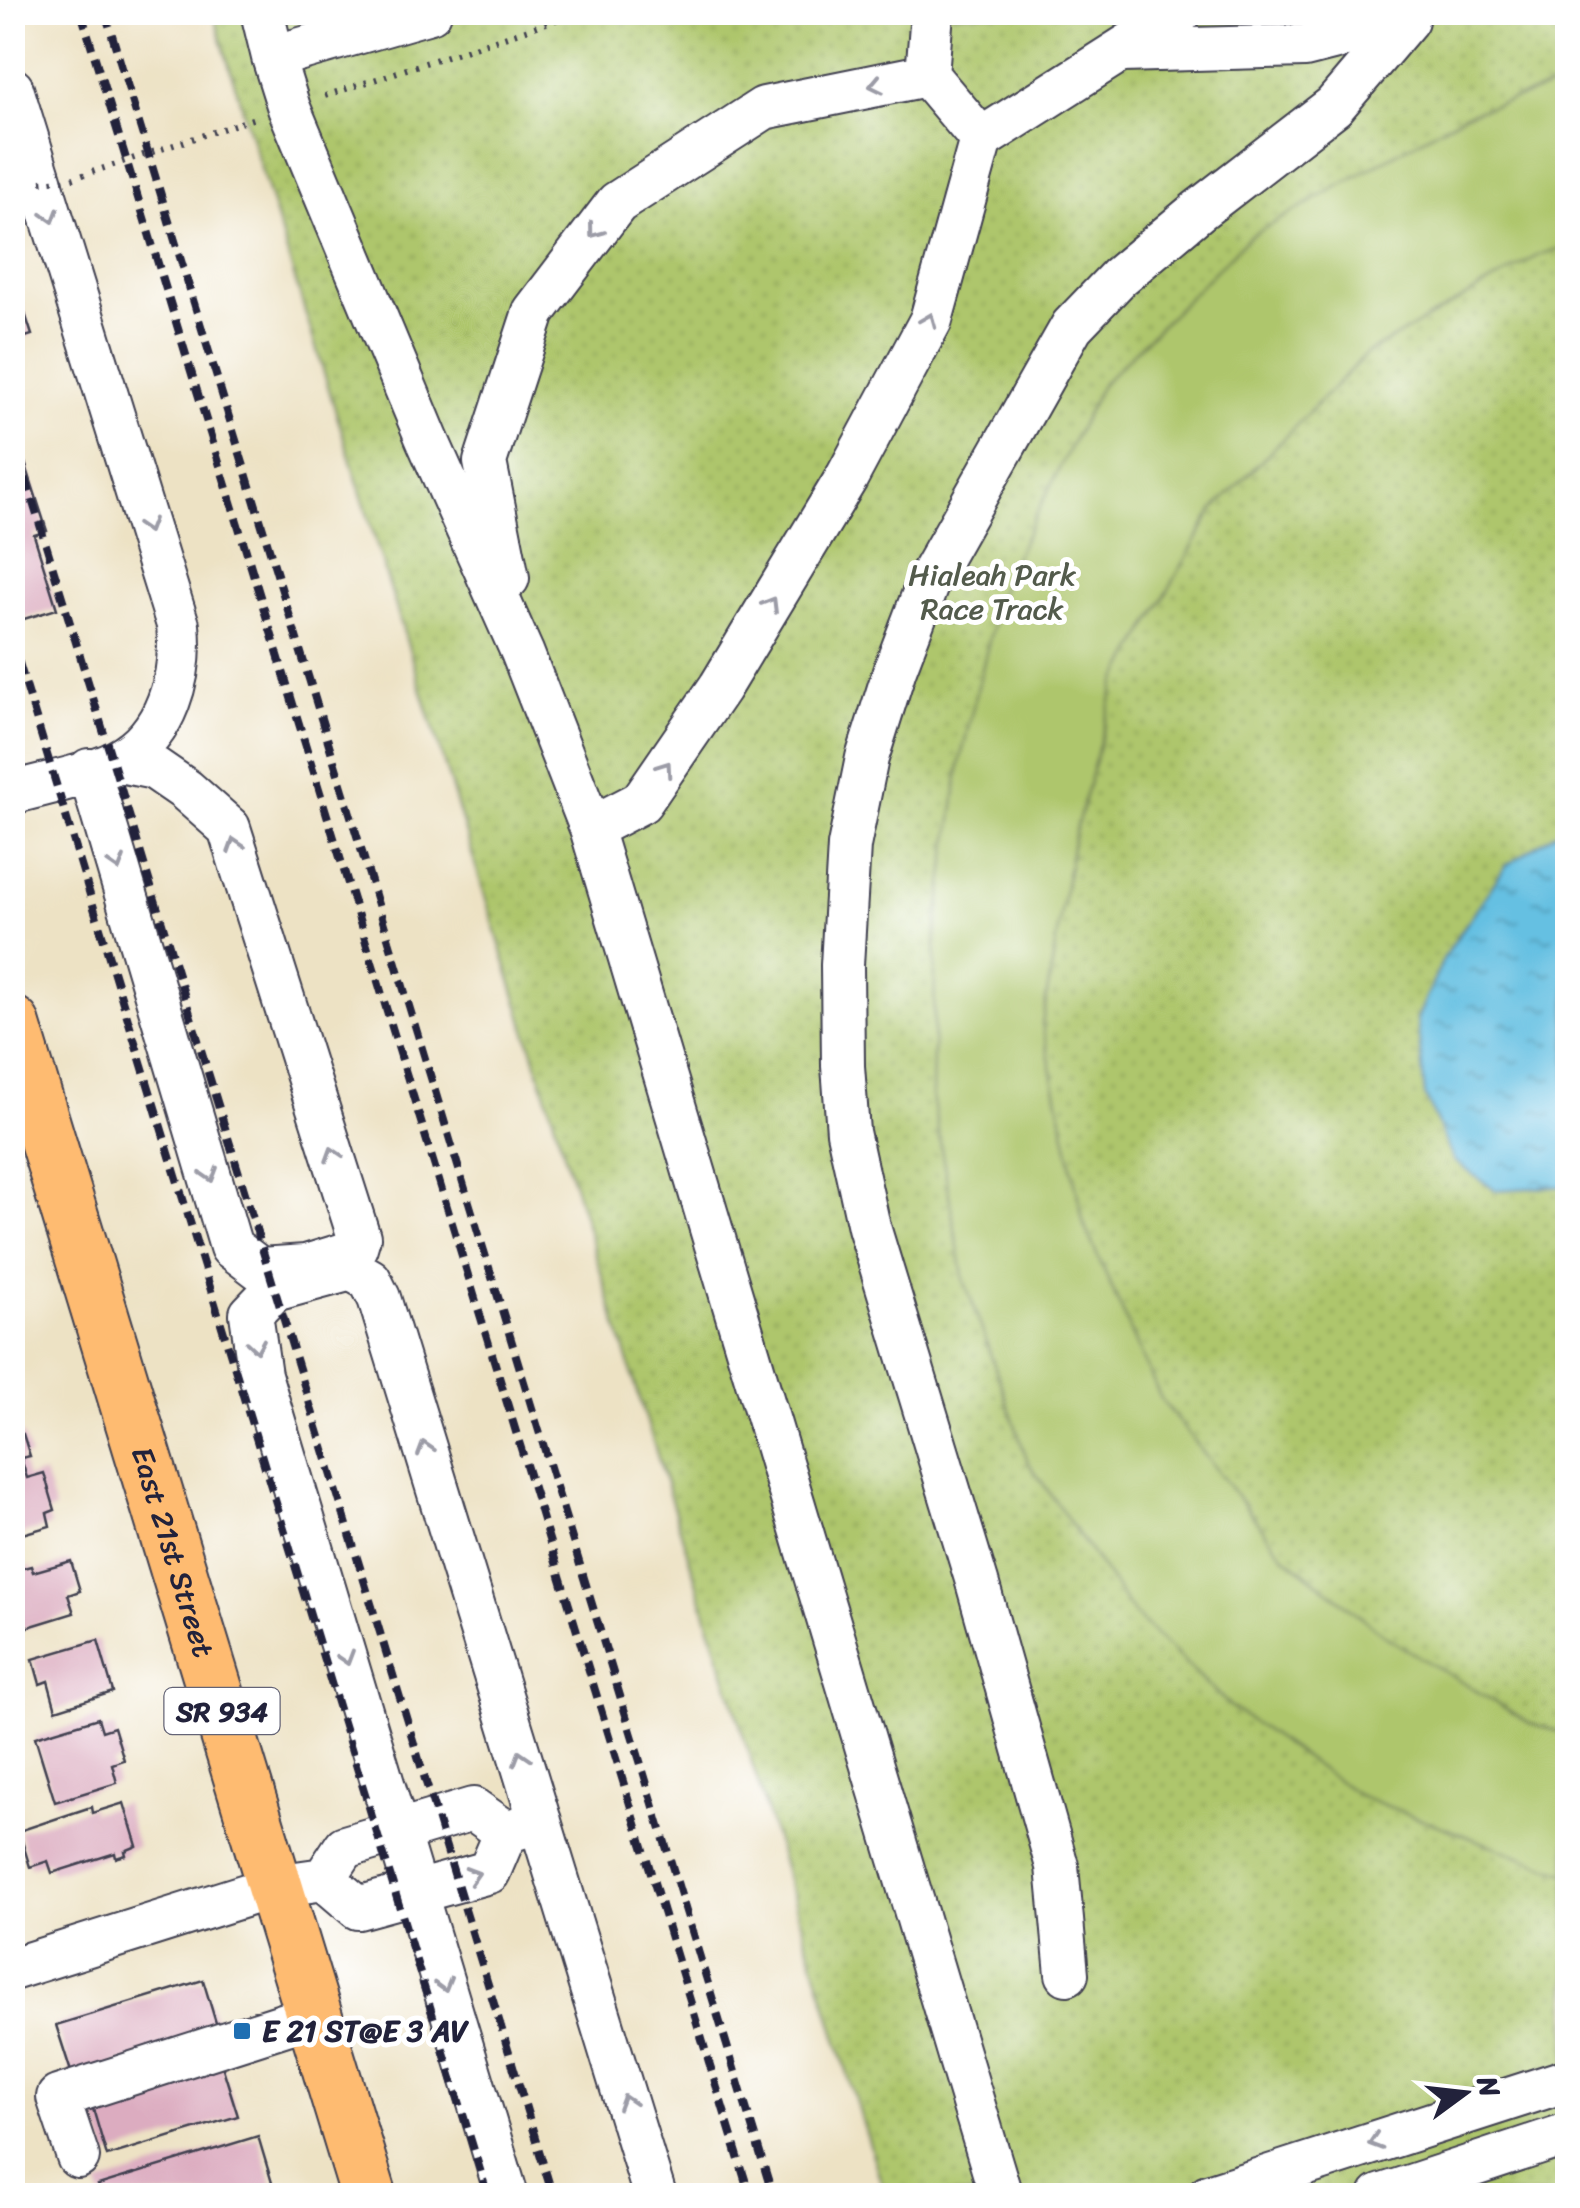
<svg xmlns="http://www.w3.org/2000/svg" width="1580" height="2208" font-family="Sriracha,sans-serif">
  <defs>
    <pattern id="park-dots" width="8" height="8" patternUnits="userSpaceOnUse" patternTransform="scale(2.5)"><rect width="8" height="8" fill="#aec66c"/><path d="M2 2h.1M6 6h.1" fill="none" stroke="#95aa5e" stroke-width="1.8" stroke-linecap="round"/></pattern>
    <pattern id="water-ripples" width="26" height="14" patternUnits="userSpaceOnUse" patternTransform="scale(2.5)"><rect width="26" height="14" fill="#65c0e2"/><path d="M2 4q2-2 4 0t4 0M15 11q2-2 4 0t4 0" fill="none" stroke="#539cb8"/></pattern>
  </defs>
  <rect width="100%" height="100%" fill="#fff"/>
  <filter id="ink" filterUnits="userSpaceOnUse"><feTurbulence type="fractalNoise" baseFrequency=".01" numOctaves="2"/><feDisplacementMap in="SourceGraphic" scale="20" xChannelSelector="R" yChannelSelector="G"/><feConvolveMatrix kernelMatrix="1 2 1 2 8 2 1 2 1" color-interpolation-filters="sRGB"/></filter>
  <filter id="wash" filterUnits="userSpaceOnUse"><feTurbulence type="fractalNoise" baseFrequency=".0048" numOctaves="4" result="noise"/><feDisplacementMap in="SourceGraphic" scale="40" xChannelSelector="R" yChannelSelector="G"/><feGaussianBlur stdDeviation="2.25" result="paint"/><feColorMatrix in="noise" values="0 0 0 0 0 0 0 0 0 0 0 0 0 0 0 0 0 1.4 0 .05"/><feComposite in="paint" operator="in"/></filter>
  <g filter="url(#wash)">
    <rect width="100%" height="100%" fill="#ede2c4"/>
    <path fill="url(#park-dots)" stroke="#687454" stroke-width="2.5" d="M213,13H1567V2195H885Z"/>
    <path fill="#aec66c" stroke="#687454" stroke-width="2.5" d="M1567,82V246L1539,255L1366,354L1214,509L1116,683L1073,840L1042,1024L1084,1225L1161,1399L1283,1555L1388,1638L1530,1723L1567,1734V1874L1360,1796L1231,1707L1133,1613L1028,1462L963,1276L932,1096L936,935L960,762L1003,581L1101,385L1249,237L1464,115Z"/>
    <path fill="url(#water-ripples)" stroke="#44718e" stroke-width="2.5" d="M1567,825V1186L1495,1190L1454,1161L1425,1095L1417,1019L1445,955L1506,866Z"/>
    <g id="blocks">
      <path fill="#dcacc0" d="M12,273L32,335L12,341Z
        M12,422L47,531L34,535L57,609L14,622Z
        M23,1434L30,1456L21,1458L27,1478L44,1473L55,1510L47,1513L50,1526L12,1537V1437Z
        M71,1561L80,1591L68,1595L74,1613L12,1632V1571L31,1566L33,1572Z
        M98,1640L113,1692L56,1710L48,1681L40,1684L33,1659Z
        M98,1718L102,1731L114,1727L124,1760L112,1764L117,1783L55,1802L35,1737Z
        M124,1803L137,1846L125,1851L126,1855L116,1858L115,1853L52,1873L48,1861L30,1867L19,1831L91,1807L92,1813Z
        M203,1980L219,2033L73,2078L56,2025Z
        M221,2062L238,2116L107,2156L91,2102Z
        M258,2136L275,2193L266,2196H101L98,2185Z"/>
    </g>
  </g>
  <g filter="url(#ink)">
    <use href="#blocks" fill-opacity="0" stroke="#403f50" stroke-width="2.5"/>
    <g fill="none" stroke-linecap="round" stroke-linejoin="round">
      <defs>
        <path id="minor" d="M262,12L273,57L430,12
          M1122,51L1305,46L1407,20L1404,14
          M273,57L289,108L427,439L522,652L591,828L1001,2196
          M927,75L932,12
          M12,89L178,625C183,675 167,736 118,761C92,775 43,784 12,793
          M981,139L1181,12
          M508,578L485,462L534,312L617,203L764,108L927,75L981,139L931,320L847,477L720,687L641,802L591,828
          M89,770L231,1247L260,1269L306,1266L348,1253L356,1247L359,1237L229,828L186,790L154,768L119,761
          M324,1879L345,1847L473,1809L506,1832
          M12,1969L275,1886L324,1879L358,1908L489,1872L506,1832L540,1821
          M1067,1974L1057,1866L977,1582L869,1227L848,1132L843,1066L842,965L849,846L867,758L895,669L930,577L1072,326L1119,277L1198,211L1334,106L1407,20
          M78,2157L58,2097L314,2015
          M507,2196L260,1375L251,1314L274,1290L351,1269L370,1280L379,1298L655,2196
          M1208,2196L1568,2080
          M1380,2196L1568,2134"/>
        <g id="major">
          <path id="s1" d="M12,1024L369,2196"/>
        </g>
      </defs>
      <use href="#minor" stroke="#403f50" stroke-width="46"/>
      <use href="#major" stroke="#403f50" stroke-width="59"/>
      <path stroke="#403f50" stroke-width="6" stroke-dasharray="2.5 8" stroke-linecap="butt" d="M325,96L580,12
        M240,123L255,118"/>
      <use href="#minor" stroke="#fff" stroke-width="42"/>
      <use href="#major" stroke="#febb71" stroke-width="55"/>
      <path stroke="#22223b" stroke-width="8" stroke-dasharray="15 8" stroke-linecap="butt" d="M81,12L750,2196
        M105,12L773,2196
        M12,434L553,2196
        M12,640L488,2196"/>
      <path stroke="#403f50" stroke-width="6" stroke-dasharray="2.5 8" stroke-linecap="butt" d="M41,182L71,179L240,123"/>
    </g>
    <defs><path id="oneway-chevron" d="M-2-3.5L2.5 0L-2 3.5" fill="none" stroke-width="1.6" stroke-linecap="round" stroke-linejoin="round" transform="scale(2.5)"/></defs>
    <g stroke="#9c9ca7">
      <use href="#oneway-chevron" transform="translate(876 85) rotate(168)"/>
      <use href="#oneway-chevron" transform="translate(51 216) rotate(73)"/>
      <use href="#oneway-chevron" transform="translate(595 231) rotate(127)"/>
      <use href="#oneway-chevron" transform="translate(929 320) rotate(-68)"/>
      <use href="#oneway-chevron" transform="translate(147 526) rotate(73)"/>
      <use href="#oneway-chevron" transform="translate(771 604) rotate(-59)"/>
      <use href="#oneway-chevron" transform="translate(665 768) rotate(-55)"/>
      <use href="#oneway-chevron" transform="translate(235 845) rotate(-108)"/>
      <use href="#oneway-chevron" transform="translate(117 864) rotate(73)"/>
      <use href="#oneway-chevron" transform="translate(333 1154) rotate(-108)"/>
      <use href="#oneway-chevron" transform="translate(210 1175) rotate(73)"/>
      <use href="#oneway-chevron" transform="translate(256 1346) rotate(81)"/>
      <use href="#oneway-chevron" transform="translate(425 1448) rotate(-107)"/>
      <use href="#oneway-chevron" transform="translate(346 1658) rotate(73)"/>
      <use href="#oneway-chevron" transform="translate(521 1758) rotate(-107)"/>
      <use href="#oneway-chevron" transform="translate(473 1875) rotate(-17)"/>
      <use href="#oneway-chevron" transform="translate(444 1985) rotate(74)"/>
      <use href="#oneway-chevron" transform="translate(626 2102) rotate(-107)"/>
      <use href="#oneway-chevron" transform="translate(1375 2142) rotate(162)"/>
    </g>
  </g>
  <rect fill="#1f6fb2" stroke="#fff" stroke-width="4" x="232" y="2021" width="20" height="20" rx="5"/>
  <g text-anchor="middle" stroke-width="10" stroke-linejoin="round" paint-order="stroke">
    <rect fill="#fff" stroke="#646476" stroke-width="2.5" x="164.5" y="1688" width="115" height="46" rx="8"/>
    <g font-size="28" font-weight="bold" fill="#22223b">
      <text x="222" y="1721">SR 934</text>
    </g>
    <g font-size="30" fill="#535b4c" stroke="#fff">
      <text x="992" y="585">Hialeah Park<tspan x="992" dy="34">Race Track</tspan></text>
    </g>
    <g font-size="30" fill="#22223b" stroke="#fff">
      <text dy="10" stroke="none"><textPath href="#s1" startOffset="552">East 21st Street</textPath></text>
    </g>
    <g font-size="30" font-weight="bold" fill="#22223b" stroke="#fff" text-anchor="start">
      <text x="262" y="2041">E 21 ST@E 3 AV</text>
    </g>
  </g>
  <rect width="1580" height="2208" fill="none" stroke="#fff" stroke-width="50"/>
  <g transform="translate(1465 2093) rotate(75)" stroke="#ffffff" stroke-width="8" paint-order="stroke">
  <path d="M0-8L18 38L0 25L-18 38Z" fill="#22223b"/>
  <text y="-15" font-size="28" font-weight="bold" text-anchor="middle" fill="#22223b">N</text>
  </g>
</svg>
